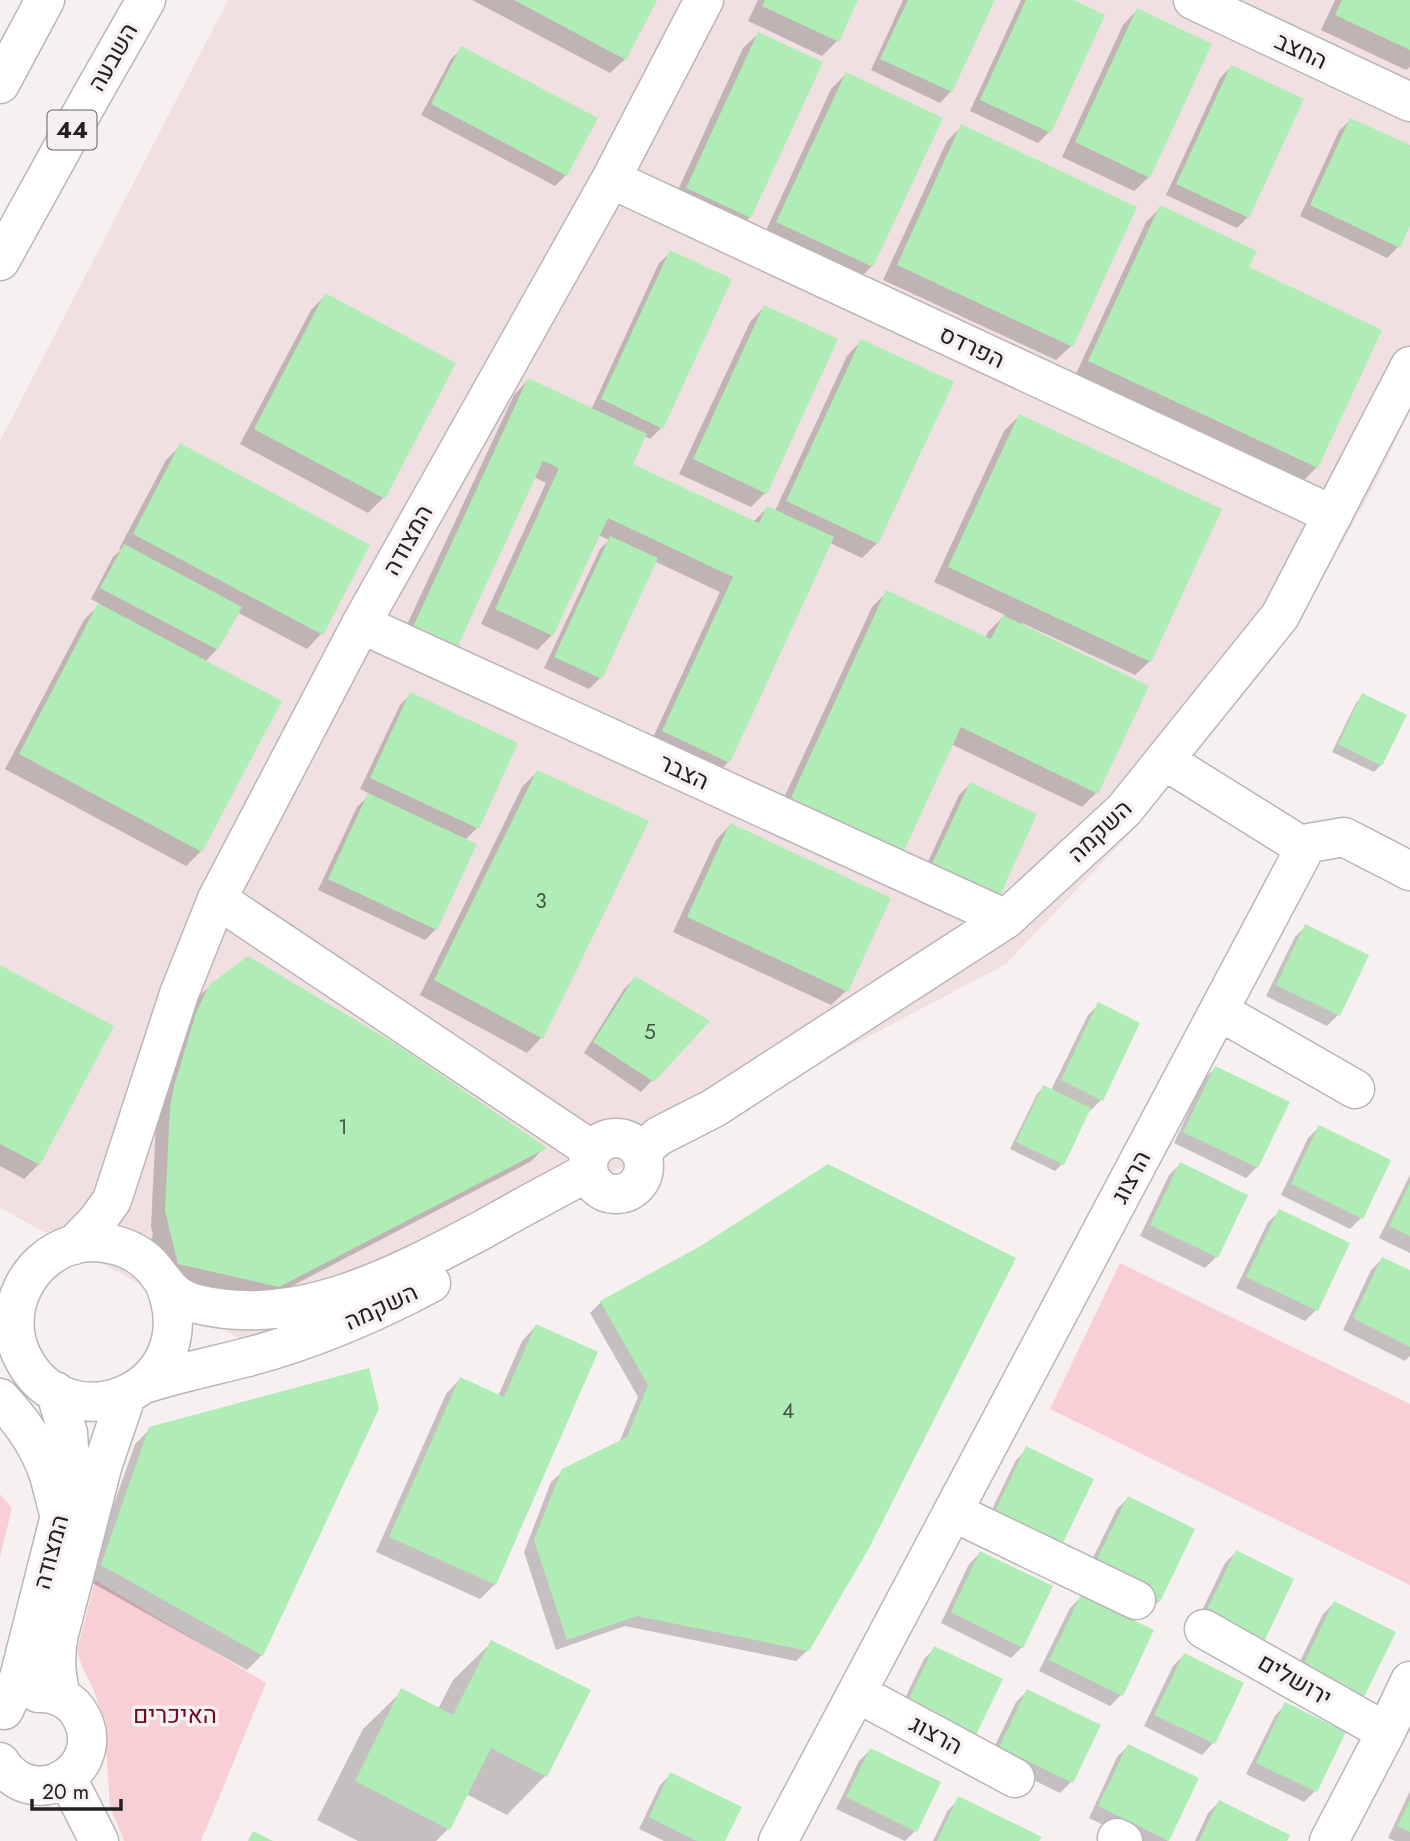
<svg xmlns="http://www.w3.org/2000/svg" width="1410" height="1841" font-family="Jost,Heebo,sans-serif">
  <rect width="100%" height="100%" fill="#f7f0f1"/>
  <path fill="#f0e0e2" d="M228,0H1410V410L1374,486L1292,632L1135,828L1006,964L268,1354L0,1208V441Z"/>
  <path fill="#f8cfd4" d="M1120,1263L1410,1404V1585L1050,1409Z
    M0,1494L12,1508L0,1557Z
    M95,1580L266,1683L201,1841H124L110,1806L104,1720L94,1691L82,1666L77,1651Z"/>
  <path fill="#0003" d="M472,0H655L625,59L610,73Z
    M758,0H856L837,41L822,56L748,21Z
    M903,0H993L951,91L940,103L871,70Z
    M1021,0H1070L1049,132L1038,143L970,111Z
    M1335,0H1410V67L1406,70L1321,30Z
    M1137,10L1149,177L1134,191L1062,157L1123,25Z
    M758,34L750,217L735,232L672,203L743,48Z
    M462,48L566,175L555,186L421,115L451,59Z
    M1231,67L1248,217L1237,228L1166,195L1220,78Z
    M846,74L872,266L857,281L763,237L831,89Z
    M1350,120L1410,147V222L1398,247L1387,258L1300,216L1339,131Z
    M962,126L1071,346L1056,360L883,280L947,141Z
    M1160,208L1247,268L1317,467L1302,482L1075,376L1146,222Z
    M671,252L661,428L650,439L644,436L631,465L753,522L767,508L775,511L847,356L861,341L877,543L862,558L830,543L728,762L714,777L649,746L720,592L654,561L600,678L589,689L544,668L600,549L609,540L598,535L552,635L537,650L481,624L546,483L534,477L454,649L398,644L514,395L528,380L591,410L659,263Z
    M326,295L383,498L368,513L240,444L311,310Z
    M764,307L765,493L751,507L679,474L750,322Z
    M1019,416L1150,661L1135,675L1022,623L1021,626L1096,793L1082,807L951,744L776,815L872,607L887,592L985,638L988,632L1005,615L934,582L1004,431Z
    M180,446L321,634L307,649L237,612L217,649L205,662L279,701L201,851L186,866L5,769L84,620L100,604L91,599L113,557L121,550L119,549L166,460Z
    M411,694L516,743L477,828L465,840L436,929L425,940L318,890L357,807L370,794L360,789L400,705Z
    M1363,695L1381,765L1374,772L1332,752L1356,703Z
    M537,772L646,822L541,1038L527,1053L420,995L522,787Z
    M970,784L997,897L921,877L959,795Z
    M730,825L846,991L831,1005L673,932L716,840Z
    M1306,926L1367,956L1338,1015L1327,1026L1266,996L1295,937Z
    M0,967L39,1164L24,1179L0,1166Z
    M635,978L707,1022L641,1092L584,1053L624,989Z
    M210,986L544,1148L530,1162L263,1301L164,1278L145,1260L153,1234L151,1227L156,1122L194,1001Z
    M1099,1004L1101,1100L1090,1111L1088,1110L1062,1164L1055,1171L1010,1149L1037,1094L1044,1087L1051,1090L1088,1015Z
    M1215,1068L1257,1167L1246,1178L1174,1143L1204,1079Z
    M1319,1127L1361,1218L1350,1229L1281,1195L1308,1138Z
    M1180,1164L1216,1257L1205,1268L1140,1236L1169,1175Z
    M1410,1175V1253L1379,1238Z
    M1280,1211L1348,1244L1316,1310L1305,1321L1236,1288L1268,1222Z
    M699,1248L808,1650L796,1661L625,1626L556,1650L524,1552L551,1482L563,1471L619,1443L638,1397L590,1313L601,1302Z
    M1382,1259L1410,1272V1356L1405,1361L1343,1330L1371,1270Z
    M536,1326L596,1353L495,1584L480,1599L376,1552L446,1394L460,1379L498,1396L522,1341Z
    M150,1429L262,1655L247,1670L87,1580L135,1444Z
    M1027,1449L1092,1480L980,1534L1016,1460Z
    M1128,1498L1159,1601L1148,1612L1082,1580L1117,1509Z
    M1236,1552L1292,1579L1192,1631L1225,1563Z
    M980,1553L1022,1647L1011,1658L941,1623L969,1564Z
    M1081,1597L1121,1695L1110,1706L1039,1671L1070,1608Z
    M1334,1603L1393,1632L1288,1686L1323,1614Z
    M492,1642L589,1691L545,1776L507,1815L466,1794L448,1829L436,1841H358L317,1820L363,1729L402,1691L438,1709L453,1680Z
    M935,1648L1000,1680L894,1721L924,1659Z
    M1184,1655L1242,1684L1213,1743L1202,1755L1144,1726L1173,1666Z
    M1027,1691L1071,1782L1060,1793L989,1758L1016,1702Z
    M1286,1704L1343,1733L1315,1791L1304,1802L1246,1774L1275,1716Z
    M1128,1746L1168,1840L1167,1841H1136L1089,1818L1117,1757Z
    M870,1750L915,1831L905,1841L836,1809L859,1761Z
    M671,1774L723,1841H664L639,1829L660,1785Z
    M1410,1791V1841H1395L1388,1838Z
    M959,1799L1038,1841H933L948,1810Z
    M1219,1802L1285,1841H1195L1208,1813Z"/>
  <path fill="#b0ecb5" d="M514,0H657L626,60Z
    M765,0H858L839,42L762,6Z
    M908,0H995L952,92L880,59Z
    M1026,0H1074L1105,15L1051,133L980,100Z
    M1342,0H1410V50L1335,15Z
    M1137,8L1212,44L1150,178L1075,142Z
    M758,32L823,62L751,218L686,188Z
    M461,46L598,118L567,176L431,104Z
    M1231,65L1304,99L1249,218L1176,184Z
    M846,72L943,118L873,267L776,222Z
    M1350,118L1410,145V226L1400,248L1310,205Z
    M961,124L1137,207L1073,347L897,265Z
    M1160,205L1257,251L1249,267L1382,330L1318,468L1088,361Z
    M670,250L732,279L663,429L601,399Z
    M325,293L456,363L385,499L254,429Z
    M764,305L838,339L767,494L693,459Z
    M861,339L954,382L878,544L786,501Z
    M528,378L647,434L633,464L759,523L767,506L834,537L730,763L662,731L733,577L608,518L553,636L495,609L559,468L543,461L456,650L412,629Z
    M1019,414L1222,509L1151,662L948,567Z
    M180,443L370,545L323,635L133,534Z
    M610,536L658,558L602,679L554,657Z
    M124,544L242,607L218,650L100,588Z
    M886,590L991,639L1003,615L1149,686L1098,794L961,727L903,853L790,800Z
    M98,603L282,701L202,852L19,754Z
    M410,692L518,743L479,829L370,778Z
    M1362,693L1407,715L1382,766L1338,744Z
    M537,770L649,821L543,1039L434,980Z
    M970,782L1037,814L999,898L931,866Z
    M368,793L477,844L437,930L328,879Z
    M730,823L891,898L848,992L687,917Z
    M1305,924L1369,955L1340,1016L1276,985Z
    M248,956L399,1046L547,1148L279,1287L178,1264L165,1211L170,1106L175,1083L196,1013L209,985Z
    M0,965L114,1026L40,1165L0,1144Z
    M635,976L710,1021L654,1082L593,1042Z
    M1098,1002L1140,1023L1103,1101L1061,1080Z
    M1215,1066L1290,1102L1258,1168L1183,1132Z
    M1043,1085L1091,1108L1064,1165L1016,1142Z
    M1319,1125L1391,1160L1363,1219L1291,1184Z
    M1180,1162L1248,1195L1218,1258L1150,1225Z
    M828,1164L1016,1258L869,1548L809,1651L637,1616L567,1640L534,1540L562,1469L627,1437L648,1385L600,1301L699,1247Z
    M1410,1183V1236L1389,1226Z
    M1279,1209L1350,1243L1318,1311L1246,1277Z
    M1382,1257L1410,1270V1347L1353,1318Z
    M536,1324L598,1352L496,1585L389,1537L460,1377L504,1397Z
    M369,1368L379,1409L263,1656L101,1565L149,1427Z
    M1026,1446L1094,1479L1057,1555L990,1522Z
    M1128,1496L1195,1529L1160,1602L1092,1569Z
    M1236,1550L1294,1579L1261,1648L1202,1620Z
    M980,1551L1053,1586L1023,1648L951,1612Z
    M1081,1595L1154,1630L1123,1696L1049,1660Z
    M1334,1601L1396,1632L1360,1705L1298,1675Z
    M491,1640L591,1690L547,1777L491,1748L450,1830L355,1781L401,1688L453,1715Z
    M934,1646L1003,1679L972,1743L904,1709Z
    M1184,1653L1244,1683L1215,1744L1154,1715Z
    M1027,1689L1101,1725L1073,1783L999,1747Z
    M1285,1702L1346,1732L1317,1792L1256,1763Z
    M1128,1744L1199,1778L1169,1841L1098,1806Z
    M870,1748L941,1782L917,1832L846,1797Z
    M670,1772L742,1807L725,1841H697L649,1817Z
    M958,1796L1042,1837L1039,1841H937Z
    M1219,1800L1290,1835L1287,1841H1199Z
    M1410,1800V1832L1397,1826Z
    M253,1831L273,1841H248Z"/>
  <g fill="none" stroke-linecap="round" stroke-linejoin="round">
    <defs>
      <path id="minor" d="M1193,0L1410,102
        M611,179L1333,515
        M361,624L1006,919
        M1164,760L1305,848
        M217,899L592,1150
        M1219,1011L1355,1089
        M588 1166a28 28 0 1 1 56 0a28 28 0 1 1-56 0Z
        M641,1151L659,1136L714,1108L1006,919L1124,810L1280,616L1410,366
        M74,1245L97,1221L112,1200L179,994L217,899L361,624L611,179L704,0
        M165,1285C207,1391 66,1447 22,1356C1,1313 26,1259 72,1245C100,1237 135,1246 154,1269C167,1286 175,1299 197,1304C297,1329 397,1275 482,1230C517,1210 553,1191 588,1172
        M144,1384C178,1373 213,1366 248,1357C312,1340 373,1314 431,1283
        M0,1398C19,1418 36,1441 46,1467C51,1480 54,1495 58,1510
        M953,1512L1136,1600
        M1204,1629L1386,1732
        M857,1693L1015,1778
        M61,1697C56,1673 54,1658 59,1634L103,1464L127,1394
        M4,1710L19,1678L67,1488L70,1462L68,1433L55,1391
        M0,1762C36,1818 115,1764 77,1710C68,1698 52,1692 38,1693
        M67,1778L99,1841
        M1117,1838L1123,1841
        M778,1841L1305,848L1309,843L1344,837L1410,871
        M1329,1841L1386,1732L1410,1681"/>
      <path id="highway" d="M0,84L45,0
        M0,261L89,100L146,0"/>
    </defs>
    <use href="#minor" stroke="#bbb5b6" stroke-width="41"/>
    <use href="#highway" stroke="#bbb5b6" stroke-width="41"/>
    <use href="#minor" stroke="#fff" stroke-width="38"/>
    <use href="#highway" stroke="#fff" stroke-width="38"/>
  </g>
  <g text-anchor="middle" stroke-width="7" stroke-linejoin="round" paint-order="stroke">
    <g font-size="21" fill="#465345">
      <text x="541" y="908">3</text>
      <text x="650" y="1039">5</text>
      <text x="343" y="1134">1</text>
      <text x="788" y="1418">4</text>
    </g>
    <rect fill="#f7f0f1" stroke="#625e5f" stroke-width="2" x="47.5" y="110.5" width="49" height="39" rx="5"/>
    <g font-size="23" font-weight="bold" fill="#222020">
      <text x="72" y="138">44</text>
    </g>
    <g font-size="24" fill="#222020" stroke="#f7f0f1">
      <text transform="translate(1301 51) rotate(25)" y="8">החצב</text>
      <text transform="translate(113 57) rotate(-60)" y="8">השבעה</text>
      <text transform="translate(972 347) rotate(25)" y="8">הפרדס</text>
      <text transform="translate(408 540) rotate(-61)" y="8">המצודה</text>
      <text transform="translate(684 772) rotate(25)" y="8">הצבר</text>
      <text transform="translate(1100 831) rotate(-44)" y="8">השקמה</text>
      <text transform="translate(1131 1177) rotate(-62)" y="8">הרצוג</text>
      <text transform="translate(381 1307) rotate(-25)" y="8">השקמה</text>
      <text transform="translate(51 1552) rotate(-75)" y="8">המצודה</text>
      <text transform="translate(1295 1680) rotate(30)" y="8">ירושלים</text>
      <text transform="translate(936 1735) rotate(28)" y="8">הרצוג</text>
    </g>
    <g font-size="24" fill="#6a0b29" stroke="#f7f0f1">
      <text x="175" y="1723">האיכרים</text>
    </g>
  </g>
  <path d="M32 1799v10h89v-10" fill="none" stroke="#222020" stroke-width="3.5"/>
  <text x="42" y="1799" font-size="21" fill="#222020" stroke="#f7f0f1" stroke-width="5" paint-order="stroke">20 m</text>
</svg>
